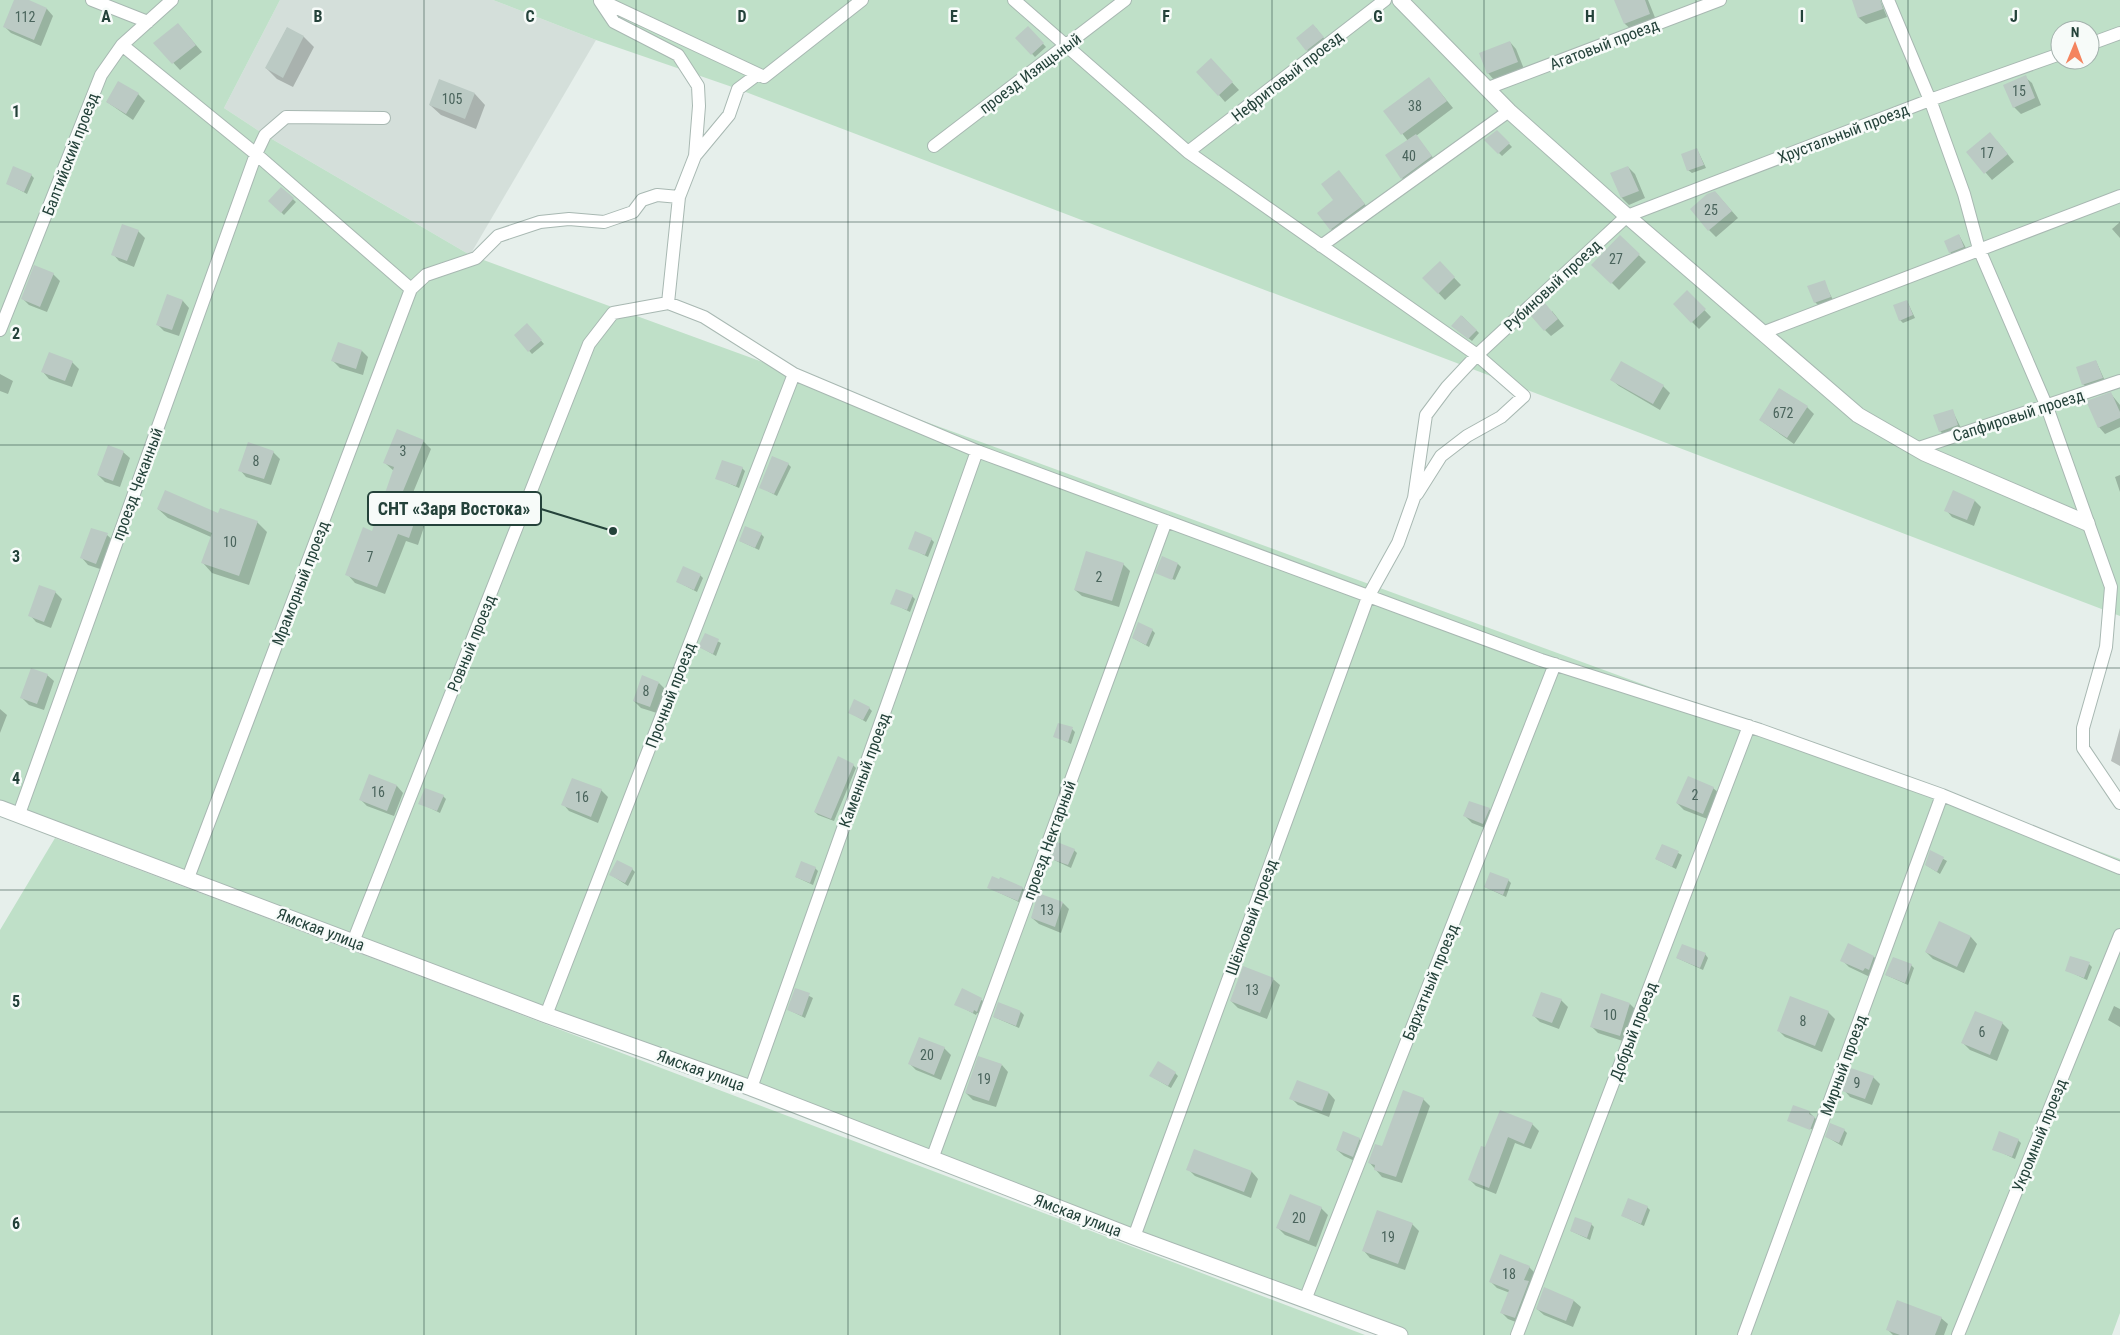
<svg xmlns="http://www.w3.org/2000/svg" width="2120" height="1335" font-family="'Roboto Condensed',sans-serif">
  <rect width="100%" height="100%" fill="#e6efeb"/>
  <path fill="#d4dfda" d="M280,0H493L596,40L470,255L265,135L224,108Z"/>
  <path fill="#bfe0c8" fill-rule="evenodd" d="M0,0H280L224,108L265,135L470,255L2120,859V1313L2112,1335H1400L0,808Z
    M493,0H2120V616L738,89L596,40ZM2060,30H2090V60H2060Z
    M55,838L1365,1335H0V930Z"/>
  <path fill="#0003" d="M16,0H25L47,9L53,16L41,46L11,33L5,27Z
    M1615,0H1648L1656,20L1632,30L1625,24Z
    M1853,0H1880L1887,17L1866,24L1859,18Z
    M287,28L304,37L314,47L293,87L277,79L266,68Z
    M1028,28L1046,47L1035,57L1017,38Z
    M1316,28L1326,41L1310,53L1307,50Z
    M184,31L202,52L180,70L155,43Z
    M1510,42L1516,49L1524,69L1494,80L1488,73Z
    M1217,66L1239,90L1225,102L1219,95Z
    M2025,77L2032,83L2041,105L2021,114L2014,107Z
    M440,81L475,94L485,105L476,129L441,115L430,105Z
    M1435,86L1453,108L1416,136L1438,164L1408,185L1402,178L1408,141L1385,111Z
    M138,94L145,101L133,120L107,102Z
    M1497,131L1512,147L1502,156L1486,140Z
    M1997,141L2014,162L1992,180L1968,152Z
    M1697,149L1706,168L1692,173L1688,170Z
    M1628,167L1635,174L1645,198L1629,205L1622,198L1612,174Z
    M1339,172L1371,212L1337,236L1331,229Z
    M31,175L34,178L27,194L7,183Z
    M281,188L296,202L284,215L270,201Z
    M1715,192L1738,218L1716,237L1709,230Z
    M2120,222V238L2112,229Z
    M138,231L145,238L134,267L119,261L113,254Z
    M1959,235L1967,250L1953,255L1950,252Z
    M1620,237L1646,262L1619,290L1593,264Z
    M1440,263L1461,285L1445,300L1424,278Z
    M53,274L60,281L47,312L29,305L23,299Z
    M1824,282L1833,300L1818,305L1815,302Z
    M1687,292L1711,317L1699,329L1674,304Z
    M168,296L183,301L189,308L179,336L164,331L157,324Z
    M1907,301L1915,318L1903,323L1900,320Z
    M1552,311L1564,326L1551,336L1545,330Z
    M1462,316L1479,333L1472,341L1456,328Z
    M527,325L544,344L532,354L515,335Z
    M362,351L368,357L363,375L340,368L333,361Z
    M2096,361L2105,381L2086,387L2083,384Z
    M72,362L79,369L72,387L49,379L43,372Z
    M0,374L13,381L8,394L0,391Z
    M1612,380L1663,386L1670,393L1660,410L1619,386Z
    M2111,394L2120,405V427L2105,434L2099,427Z
    M1807,407L1814,414L1794,444L1760,420Z
    M1952,410L1961,428L1943,434L1940,431Z
    M423,441L431,449L410,500L421,504L429,512L418,545L406,541L385,594L355,583L347,574L373,532L394,471L385,463Z
    M123,452L130,458L120,487L105,482L98,475Z
    M273,452L280,459L271,485L246,477L240,470Z
    M788,464L791,467L777,496L760,487Z
    M742,468L745,471L739,488L717,478Z
    M2120,475V492L2115,477Z
    M1975,501L1981,507L1974,526L1952,517L1946,510Z
    M158,509L219,515L257,522L267,532L249,585L212,573L203,563L211,537L168,518Z
    M761,534L764,537L759,550L740,541Z
    M107,535L114,541L103,570L88,565L82,558Z
    M931,539L934,542L928,557L910,548Z
    M1123,564L1130,571L1119,607L1082,596L1075,590Z
    M1178,564L1181,567L1175,580L1157,573Z
    M700,575L703,578L697,592L678,582Z
    M55,592L62,599L51,628L36,622L30,615Z
    M912,596L915,599L910,612L892,603Z
    M1152,630L1155,633L1149,647L1133,638Z
    M705,635L721,643L716,656L700,647Z
    M47,675L54,681L44,710L29,705L22,698Z
    M659,683L665,689L657,713L641,708L634,701Z
    M869,708L872,711L866,722L849,712Z
    M0,709L7,715L0,733Z
    M2120,728V766L2111,761Z
    M1072,729L1075,732L1071,744L1055,736Z
    M853,765L856,768L834,821L818,815L815,812Z
    M370,776L397,786L403,793L394,816L367,806L360,799Z
    M1713,788L1720,794L1710,820L1684,810L1677,803Z
    M601,790L608,797L598,823L569,811L563,804Z
    M443,796L446,799L440,813L420,803Z
    M1489,809L1496,816L1490,830L1472,823L1465,816Z
    M1662,845L1682,855L1676,869L1656,859Z
    M1074,850L1077,853L1071,868L1052,859Z
    M1931,852L1947,861L1940,874L1926,865Z
    M815,868L818,871L813,885L796,877Z
    M632,869L635,872L628,886L611,875Z
    M1508,880L1511,883L1506,897L1485,887Z
    M989,888H1022L1025,891L1021,903Z
    M1063,903L1069,909L1061,933L1039,924L1032,918Z
    M1940,923L1971,937L1977,944L1964,973L1933,959L1926,952Z
    M1705,954L1708,958L1703,970L1677,958Z
    M1874,957L1881,963L1870,977L1849,967L1842,960Z
    M2089,964L2092,967L2087,980L2066,970Z
    M1911,965L1914,968L1908,985L1886,975Z
    M1273,979L1280,985L1267,1019L1238,1008L1231,1001Z
    M796,989L813,998L805,1018L789,1010Z
    M963,990L985,1002L980,1014L977,1013L976,1015L956,1004Z
    M1561,1000L1568,1007L1559,1029L1540,1022L1533,1015Z
    M1630,1004L1636,1010L1626,1042L1598,1033L1591,1026Z
    M2114,1006L2120,1009V1027L2108,1020Z
    M1021,1012L1024,1015L1019,1028L994,1017Z
    M1828,1012L1835,1019L1822,1052L1785,1037L1778,1030Z
    M2002,1023L2009,1030L1997,1061L1970,1050L1963,1043Z
    M944,1048L951,1055L941,1080L916,1070L910,1064Z
    M1002,1065L1008,1072L996,1107L973,1100L966,1093Z
    M1175,1073L1178,1076L1171,1088L1154,1078Z
    M1873,1077L1880,1084L1872,1105L1850,1097L1844,1090Z
    M1329,1093L1335,1100L1329,1117L1298,1105L1291,1098Z
    M1423,1099L1430,1106L1402,1183L1382,1177L1369,1162Z
    M1809,1112L1818,1121L1814,1130L1789,1121Z
    M1532,1124L1539,1131L1531,1149L1515,1143L1496,1194L1476,1186L1470,1180L1486,1149Z
    M1844,1130L1847,1133L1842,1146L1827,1137Z
    M1359,1139L1366,1145L1359,1163L1344,1156L1337,1150Z
    M2018,1140L2021,1143L2015,1159L1994,1149Z
    M1195,1151L1252,1172L1258,1179L1251,1198L1195,1176L1188,1169Z
    M1647,1207L1650,1210L1644,1226L1623,1216Z
    M1321,1208L1328,1215L1316,1247L1285,1235L1278,1228Z
    M1412,1224L1419,1231L1405,1270L1370,1258L1364,1251Z
    M1591,1224L1594,1227L1590,1240L1571,1231Z
    M1529,1267L1535,1273L1521,1324L1508,1319L1502,1313L1510,1293L1497,1288L1491,1282Z
    M1545,1289L1574,1301L1581,1307L1573,1327L1544,1315L1537,1309Z
    M1941,1318L1948,1324L1944,1335H1893L1887,1329Z"/>
  <path fill="#bbcac4" d="M14,0H29L47,8L34,40L3,27Z
    M1614,0H1645L1650,14L1624,24Z
    M1852,0H1880L1883,9L1858,18Z
    M178,23L196,45L172,64L153,43Z
    M1313,24L1324,37L1306,51L1296,38Z
    M1028,26L1044,43L1031,55L1015,38Z
    M287,27L304,36L283,78L265,68Z
    M1510,41L1518,62L1487,74L1479,53Z
    M1211,58L1233,82L1218,96L1196,72Z
    M2026,75L2035,98L2013,108L2003,85Z
    M1429,77L1447,101L1401,135L1383,111Z
    M439,79L475,93L465,119L429,105Z
    M118,81L139,93L126,114L106,102Z
    M1497,130L1510,143L1498,154L1484,140Z
    M1990,132L2008,154L1984,174L1966,152Z
    M1416,134L1432,156L1401,179L1385,155Z
    M1697,148L1704,165L1687,171L1681,154Z
    M13,166L32,174L24,192L6,184Z
    M1628,166L1639,191L1621,198L1610,173Z
    M1339,170L1365,204L1330,230L1317,213L1333,200L1321,184Z
    M281,187L294,198L281,213L268,201Z
    M1715,191L1732,211L1708,231L1690,209L1707,194Z
    M122,224L139,230L127,261L111,255Z
    M1959,234L1964,247L1949,253L1944,241Z
    M1620,235L1640,254L1611,284L1591,265Z
    M1440,261L1455,277L1438,294L1422,278Z
    M34,265L54,273L40,307L21,299Z
    M1825,280L1831,297L1814,303L1807,286Z
    M1687,290L1706,309L1691,323L1673,304Z
    M167,294L183,300L172,330L156,325Z
    M1907,300L1913,315L1899,321L1893,305Z
    M1545,303L1558,319L1544,331L1531,316Z
    M1461,315L1477,330L1468,339L1451,326Z
    M527,323L542,340L528,352L514,335Z
    M338,342L362,350L356,369L331,361Z
    M49,352L73,361L65,381L41,372Z
    M2096,360L2103,378L2082,385L2076,367Z
    M1621,361L1664,385L1653,404L1610,380Z
    M1779,388L1808,406L1787,438L1759,420Z
    M2111,392L2120,412V418L2098,428L2086,401Z
    M1953,409L1958,425L1939,432L1933,415Z
    M397,429L424,440L401,496L421,503L409,538L398,534L377,587L345,575L363,527L372,531L394,467L383,463Z
    M248,442L274,451L264,479L238,471Z
    M108,445L124,451L113,481L97,475Z
    M772,456L789,463L774,494L759,488Z
    M722,460L743,467L736,486L715,479Z
    M165,490L218,513L220,508L258,521L239,576L201,563L212,533L157,509Z
    M1953,490L1975,500L1967,520L1944,511Z
    M745,526L762,533L755,548L739,541Z
    M91,528L108,533L96,564L80,558Z
    M915,531L932,538L925,555L908,549Z
    M1086,551L1124,563L1112,601L1074,590Z
    M1162,556L1178,563L1172,580L1155,573Z
    M683,566L701,574L694,590L676,582Z
    M39,585L56,591L44,622L28,616Z
    M896,589L913,595L907,610L890,604Z
    M1138,622L1153,629L1146,645L1132,638Z
    M705,633L719,639L713,654L698,647Z
    M31,668L48,674L37,704L20,698Z
    M642,675L659,682L650,707L633,701Z
    M854,699L870,707L863,720L848,713Z
    M1058,723L1073,727L1068,742L1053,737Z
    M838,756L854,764L831,819L814,812Z
    M369,774L397,785L387,811L359,800Z
    M1688,776L1714,787L1703,814L1676,803Z
    M572,778L602,789L591,817L561,805Z
    M425,788L444,795L437,811L418,804Z
    M1469,801L1490,808L1483,824L1463,816Z
    M1057,842L1075,849L1068,865L1051,859Z
    M1662,844L1679,851L1672,867L1655,859Z
    M1930,850L1944,857L1937,872L1925,865Z
    M617,860L633,868L625,883L609,875Z
    M801,861L816,867L810,883L795,877Z
    M1490,872L1509,879L1503,895L1484,887Z
    M992,876L999,879L1000,877L1023,887L1018,901L987,888Z
    M1038,893L1063,902L1055,927L1031,918Z
    M1939,921L1971,936L1957,967L1925,952Z
    M1848,943L1874,956L1869,970L1865,968L1863,971L1840,961Z
    M1682,944L1706,953L1700,968L1676,958Z
    M2070,956L2090,962L2084,978L2065,971Z
    M1893,957L1912,964L1905,983L1885,975Z
    M1243,966L1274,978L1260,1013L1230,1001Z
    M795,988L810,993L802,1016L787,1010Z
    M962,988L982,998L977,1012L974,1010L973,1013L954,1005Z
    M1541,992L1562,999L1552,1023L1532,1016Z
    M1601,993L1630,1003L1620,1036L1590,1027Z
    M1790,996L1829,1011L1815,1046L1777,1031Z
    M998,1002L1021,1011L1016,1026L993,1017Z
    M1975,1011L2003,1022L1990,1055L1961,1043Z
    M919,1037L945,1047L934,1075L908,1064Z
    M978,1056L1002,1064L989,1101L965,1093Z
    M1158,1061L1176,1072L1168,1086L1149,1076Z
    M1851,1068L1874,1076L1865,1099L1842,1091Z
    M1297,1080L1329,1092L1322,1111L1289,1099Z
    M1403,1090L1424,1098L1396,1177L1374,1170L1375,1165L1368,1163L1375,1144L1382,1146Z
    M1793,1105L1810,1111L1809,1114L1815,1117L1810,1130L1787,1121Z
    M1500,1110L1533,1123L1524,1144L1508,1137L1489,1188L1468,1180L1481,1146L1485,1147Z
    M1830,1123L1845,1129L1839,1143L1825,1137Z
    M1343,1131L1360,1138L1353,1157L1336,1150Z
    M1999,1131L2019,1139L2012,1157L1992,1150Z
    M1194,1149L1252,1171L1244,1192L1186,1170Z
    M1290,1194L1322,1207L1309,1241L1276,1228Z
    M1628,1198L1648,1206L1641,1224L1621,1216Z
    M1377,1210L1413,1223L1398,1264L1362,1251Z
    M1575,1217L1592,1223L1587,1238L1570,1231Z
    M1500,1254L1530,1266L1524,1280L1529,1281L1515,1318L1500,1313L1509,1290L1489,1282Z
    M1544,1287L1574,1300L1566,1321L1536,1309Z
    M1897,1300L1942,1317L1935,1335H1900L1886,1330Z"/>
  <g fill="none" stroke-linecap="round" stroke-linejoin="round">
    <defs>
      <path id="service" d="M92,0L148,22
        M600,0L764,77L862,0
        M1014,0L1188,152L1477,355L1524,396L1501,417L1467,436L1441,456L1417,494
        M1888,0L1932,105L1964,194L1979,249L2047,407L2111,587L2106,647L2083,728V748L2120,803
        M600,1L614,22L678,55L698,86L699,106L695,156
        M2090,44L2120,33
        M122,45L256,154L411,289
        M1488,88L1720,0
        M934,146L1125,0
        M1188,152L1385,0
        M1321,246L1509,111
        M668,303L679,197L695,156L729,115L738,89L758,74
        M0,330L101,75L122,45L172,0
        M1762,333L2120,196
        M1916,449L2120,381
        M19,814L256,154L265,135L286,117L384,118
        M188,878L411,289L426,275L476,258L498,236L540,222L569,219L604,222L633,212L642,200L657,195L679,197
        M353,942L589,344L613,313L668,303L704,317L794,374L977,451L1541,660L1760,730L1942,795L2120,868
        M546,1015L794,374
        M751,1088L977,451
        M932,1159L1166,521
        M1134,1237L1368,597L1398,543L1414,498L1426,415L1447,387L1477,355L1627,216L1930,100L2060,54
        M1305,1300L1555,664
        M1517,1335L1749,726
        M1744,1335L1942,795
        M1958,1335L2120,935"/>
      <path id="minor" d="M1400,0L1509,111L1627,216L1858,415L1924,453L2087,523"/>
      <path id="tertiary" d="M0,808L546,1015L751,1088L1134,1237L1400,1335"/>
    </defs>
    <use href="#service" stroke="#a8b8b2" stroke-width="14"/>
    <use href="#minor" stroke="#a8b8b2" stroke-width="17"/>
    <use href="#tertiary" stroke="#a8b8b2" stroke-width="17"/>
    <use href="#service" stroke="#fff" stroke-width="12"/>
    <use href="#minor" stroke="#fff" stroke-width="15"/>
    <use href="#tertiary" stroke="#fff" stroke-width="15"/>
  </g>
  <path fill="none" stroke="#24423a" stroke-width="1" stroke-opacity="0.55" d="M212,0V1335M424,0V1335M636,0V1335M848,0V1335M1060,0V1335M1272,0V1335M1484,0V1335M1696,0V1335M1908,0V1335M0,222H2120M0,445H2120M0,668H2120M0,890H2120M0,1112H2120"/>
  <g text-anchor="middle" stroke-width="5" stroke-linejoin="round" paint-order="stroke">
    <g font-size="14" fill="#4a645c">
      <text x="25" y="22">112</text>
      <text x="2019" y="96">15</text>
      <text x="452" y="104">105</text>
      <text x="1415" y="111">38</text>
      <text x="1987" y="158">17</text>
      <text x="1409" y="161">40</text>
      <text x="1711" y="215">25</text>
      <text x="1616" y="264">27</text>
      <text x="1783" y="418">672</text>
      <text x="403" y="456">3</text>
      <text x="256" y="466">8</text>
      <text x="230" y="547">10</text>
      <text x="370" y="562">7</text>
      <text x="1099" y="582">2</text>
      <text x="646" y="696">8</text>
      <text x="378" y="797">16</text>
      <text x="1695" y="800">2</text>
      <text x="582" y="802">16</text>
      <text x="1047" y="915">13</text>
      <text x="1252" y="995">13</text>
      <text x="1610" y="1020">10</text>
      <text x="1803" y="1026">8</text>
      <text x="1982" y="1037">6</text>
      <text x="927" y="1060">20</text>
      <text x="984" y="1084">19</text>
      <text x="1857" y="1088">9</text>
      <text x="1299" y="1223">20</text>
      <text x="1388" y="1242">19</text>
      <text x="1509" y="1279">18</text>
    </g>
    <g font-size="16" fill="#24423a" stroke="#f7fbf9">
      <text transform="translate(1604 44) rotate(-21)" y="6">Агатовый проезд</text>
      <text transform="translate(1030 73) rotate(-37)" y="6">проезд Изящьный</text>
      <text transform="translate(1287 76) rotate(-38)" y="6">Нефритовый проезд</text>
      <text transform="translate(1843 133) rotate(-21)" y="6">Хрустальный проезд</text>
      <text transform="translate(70 154) rotate(-69)" y="6">Балтийский проезд</text>
      <text transform="translate(1552 285) rotate(-43)" y="6">Рубиновый проезд</text>
      <text transform="translate(2018 415) rotate(-18)" y="6">Сапфировый проезд</text>
      <text transform="translate(137 484) rotate(-70)" y="6">проезд Чеканный</text>
      <text transform="translate(300 583) rotate(-69)" y="6">Мраморный проезд</text>
      <text transform="translate(471 643) rotate(-68)" y="6">Ровный проезд</text>
      <text transform="translate(670 695) rotate(-69)" y="6">Прочный проезд</text>
      <text transform="translate(864 770) rotate(-70)" y="6">Каменный проезд</text>
      <text transform="translate(1049 840) rotate(-70)" y="6">проезд Нектарный</text>
      <text transform="translate(1251 917) rotate(-70)" y="6">Шёлковый проезд</text>
      <text transform="translate(321 929) rotate(21)" y="6">Ямская улица</text>
      <text transform="translate(1430 982) rotate(-68)" y="6">Бархатный проезд</text>
      <text transform="translate(1633 1031) rotate(-69)" y="6">Добрый проезд</text>
      <text transform="translate(1843 1065) rotate(-70)" y="6">Мирный проезд</text>
      <text transform="translate(701 1070) rotate(20)" y="6">Ямская улица</text>
      <text transform="translate(2039 1135) rotate(-68)" y="6">Укромный проезд</text>
      <text transform="translate(1078 1215) rotate(21)" y="6">Ямская улица</text>
    </g>
  </g>
  <g font-size="16" text-anchor="middle" font-weight="bold" fill="#24423a" stroke="#f7fbf9" stroke-width="5" stroke-linejoin="round" paint-order="stroke">
    <text x="106" y="22">A</text>
    <text x="318" y="22">B</text>
    <text x="530" y="22">C</text>
    <text x="742" y="22">D</text>
    <text x="954" y="22">E</text>
    <text x="1166" y="22">F</text>
    <text x="1378" y="22">G</text>
    <text x="1590" y="22">H</text>
    <text x="1802" y="22">I</text>
    <text x="2014" y="22">J</text>
    <text x="16" y="117">1</text>
    <text x="16" y="339">2</text>
    <text x="16" y="562">3</text>
    <text x="16" y="784">4</text>
    <text x="16" y="1007">5</text>
    <text x="16" y="1229">6</text>
  </g>
  <path fill="none" stroke="#24423a" stroke-width="2" d="M613 531L541 509"/>
  <circle fill="#24423a" stroke="#f7fbf9" stroke-width="2" cx="613" cy="531" r="5"/>
  <rect fill="#f7fbf9" stroke="#24423a" stroke-width="2" x="368" y="492" width="173" height="33" rx="5"/>
  <g font-size="18" text-anchor="middle" font-weight="bold" fill="#24423a">
    <text x="454" y="515">СНТ «Заря Востока»</text>
  </g>
  <g transform="translate(2075 45) rotate(1)"><circle r="24" fill="#f7fbf9" stroke="#a3b1ad"/>
  <path d="M0-4L9 19L0 12L-9 19Z" fill="#f4845f"/>
  <text y="-8" font-size="14" font-weight="bold" text-anchor="middle" fill="#24423a">N</text>
  </g>
</svg>
